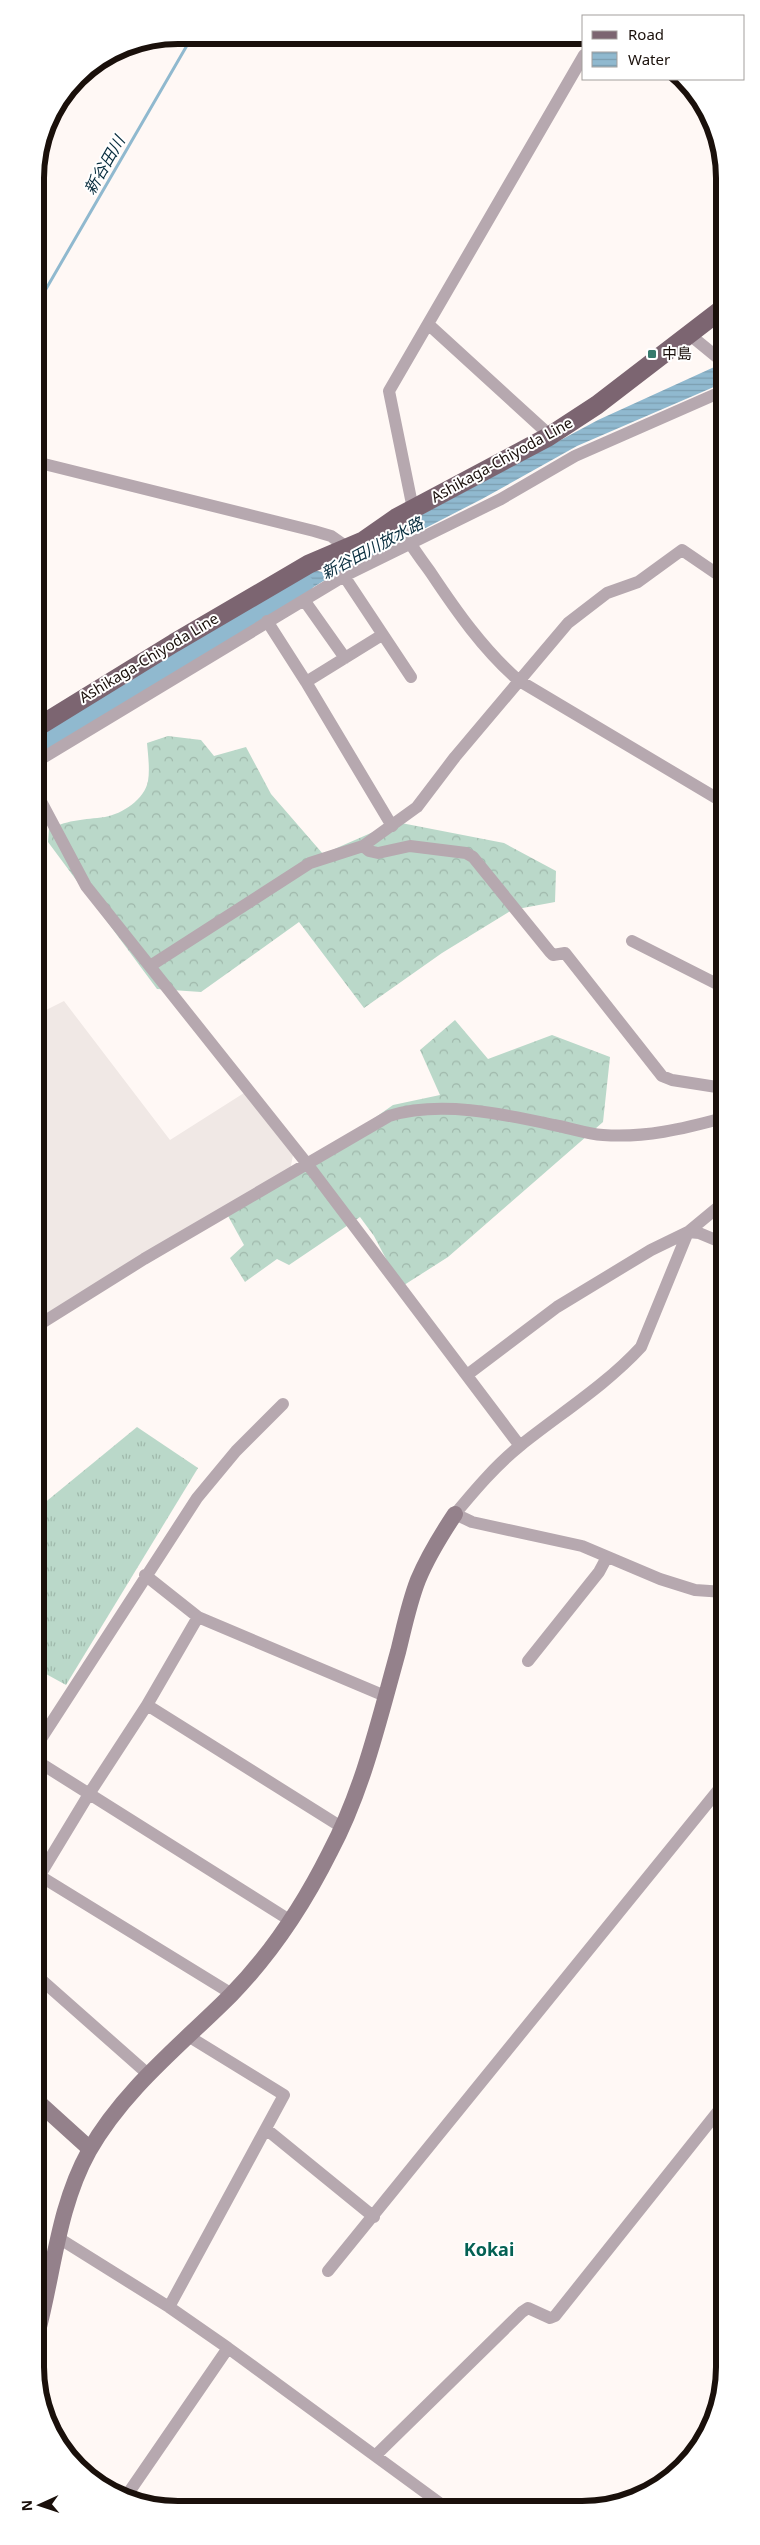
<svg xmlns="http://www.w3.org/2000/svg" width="760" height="2545" font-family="'Noto Sans','Noto Sans JP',sans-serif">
  <defs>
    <pattern id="grass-tufts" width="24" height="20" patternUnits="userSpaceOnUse" patternTransform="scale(1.25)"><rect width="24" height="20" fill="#bad8c9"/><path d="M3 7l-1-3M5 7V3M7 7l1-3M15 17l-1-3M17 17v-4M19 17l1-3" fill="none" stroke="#9fb8ab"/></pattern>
    <pattern id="forest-crowns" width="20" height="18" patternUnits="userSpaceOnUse" patternTransform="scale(1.25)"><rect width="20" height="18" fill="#bad8c9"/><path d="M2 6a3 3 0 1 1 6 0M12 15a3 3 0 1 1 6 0" fill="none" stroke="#9fb8ab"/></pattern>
    <pattern id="water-rules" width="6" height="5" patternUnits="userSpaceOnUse" patternTransform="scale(1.25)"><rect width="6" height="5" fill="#90b9cf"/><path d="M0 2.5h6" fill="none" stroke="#7c9eb0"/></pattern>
  </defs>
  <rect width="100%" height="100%" fill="#fff8f5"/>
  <path fill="#f0e8e5" d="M64,1001L170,1140L244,1093L293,1155L290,1171L37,1321L36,1015Z"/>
  <path fill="url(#grass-tufts)" d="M137,1427L198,1468L66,1685L37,1669V1509Z"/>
  <path fill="url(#forest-crowns)" d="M168,736L201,740L214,756L246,747L271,794L323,854L396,822L504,843L556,871L555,902L512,910L442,953L364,1008L299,922L201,992L157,989L48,842L49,829C71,819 83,820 105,817C122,814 145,799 148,781C150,769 148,755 147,743Z
    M455,1020L488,1059L552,1035L610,1057L603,1122L448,1257L401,1287L374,1236L360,1217L289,1265L277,1259L245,1282L230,1258L244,1245L227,1214L295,1174L393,1105L440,1095L420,1050Z"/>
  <path fill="url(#water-rules)" d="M723,363V383L577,446L482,499L330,577L286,604L280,589L314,570L322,572L382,544L406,523L598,420Z"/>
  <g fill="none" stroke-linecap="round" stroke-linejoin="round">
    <path stroke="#90b9cf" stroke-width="3" d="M35,308L193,35"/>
    <path stroke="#90b9cf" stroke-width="19" d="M36,747L304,584"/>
    <path stroke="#b6a8af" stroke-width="12" d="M428,324L543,429L548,437
      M690,335L723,362
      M36,462L314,531L331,536L348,548
      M413,509L389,391L584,55
      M396,518C405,538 418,555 431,573C457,612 483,649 518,680L723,802
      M344,576L411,677
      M304,600L345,658
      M267,621L306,682L392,826
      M306,682L382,635
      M36,762L344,576L501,499L575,456L723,391
      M36,792L86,886L308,1165L520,1446
      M363,846L369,851L378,853L410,846L466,853L473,857L550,952L553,955L565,953L662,1076L672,1080L723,1088
      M632,941L717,984L723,983
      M150,966L310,863L363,846L417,807L455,757L568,623L607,593L638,582L682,550L723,578
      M723,1203L688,1232L641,1347C606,1385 561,1413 521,1445C496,1465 475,1490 455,1514L472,1522L582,1546L660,1579L695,1590L724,1592
      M37,1326L144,1259L389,1116C440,1100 503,1114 554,1125C570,1128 587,1134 603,1135C645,1138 683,1129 723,1118
      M467,1375L557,1307L651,1250L688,1232L699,1233L723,1243
      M145,1575L198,1617L385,1696
      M528,1661L599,1572L607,1557
      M147,1705L343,1828
      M37,1745L197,1498L236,1451L283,1404
      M37,1761L291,1921
      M40,1876L232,1994
      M37,1880L89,1794L147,1705L198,1617
      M37,1976L149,2075
      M266,2129L374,2217
      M57,2237L169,2307L228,2348L445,2507
      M38,2267L51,2270
      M328,2271L724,1783
      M169,2307L284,2095L188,2036
      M376,2455L522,2312L528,2308L550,2318L555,2316L724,2104
      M127,2495L228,2348"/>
    <path stroke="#94818b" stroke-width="16" d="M37,2101L90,2149
      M38,2331C54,2270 58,2207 89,2151C124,2089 182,2044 231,1995C272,1953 304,1904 330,1852C363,1790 379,1720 398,1652C404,1628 409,1603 418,1580C428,1556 441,1535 455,1514"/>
    <path stroke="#7c6571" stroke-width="19" d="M36,728L174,643L309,564L363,541L396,518L548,437L597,405L722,309"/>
  </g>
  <rect fill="#367a6c" stroke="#fff" stroke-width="2" x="647" y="349" width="10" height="10" rx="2.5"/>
  <g text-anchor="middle" stroke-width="4" stroke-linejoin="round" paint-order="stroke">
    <g font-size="15" fill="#1a100b" stroke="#fff" text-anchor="start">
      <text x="662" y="359">中島</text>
    </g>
    <g font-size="15" fill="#1a100b" stroke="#fff">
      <text transform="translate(502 460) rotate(-29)" y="5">Ashikaga-Chiyoda Line</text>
      <text transform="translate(149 658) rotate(-31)" y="5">Ashikaga-Chiyoda Line</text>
    </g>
    <g font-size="16" font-style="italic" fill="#082d3e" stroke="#fff">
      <text transform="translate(104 165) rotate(-60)" y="6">新谷田川</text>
      <text transform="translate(372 548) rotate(-28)" y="6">新谷田川放水路</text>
    </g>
    <g font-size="18" font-weight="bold" fill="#046154" stroke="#fff">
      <text x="489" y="2256">Kokai</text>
    </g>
  </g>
  <path d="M0 0H760V2545H0ZM178 44H582A134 134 0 0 1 716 178V2367A134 134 0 0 1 582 2501H178A134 134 0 0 1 44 2367V178A134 134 0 0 1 178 44Z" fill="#fff" fill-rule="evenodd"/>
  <path fill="none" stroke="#1a100b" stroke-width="6" d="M178 44H582A134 134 0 0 1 716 178V2367A134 134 0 0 1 582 2501H178A134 134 0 0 1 44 2367V178A134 134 0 0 1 178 44Z"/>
  <rect x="582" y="15" width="162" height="65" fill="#ffffff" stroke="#a39f9d"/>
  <rect x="592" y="31" width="25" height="8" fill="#7c6571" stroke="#a39f9d"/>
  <text x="628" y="40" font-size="15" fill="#1a100b">Road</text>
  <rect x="592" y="52" width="25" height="15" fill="url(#water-rules)" stroke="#a39f9d"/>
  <text x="628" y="65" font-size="15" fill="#1a100b">Water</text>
  <g transform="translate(40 2505) rotate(267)" stroke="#ffffff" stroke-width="4" paint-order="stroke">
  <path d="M0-4L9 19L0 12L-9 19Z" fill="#1a100b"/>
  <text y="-8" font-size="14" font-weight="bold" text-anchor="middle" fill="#1a100b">N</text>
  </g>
</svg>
